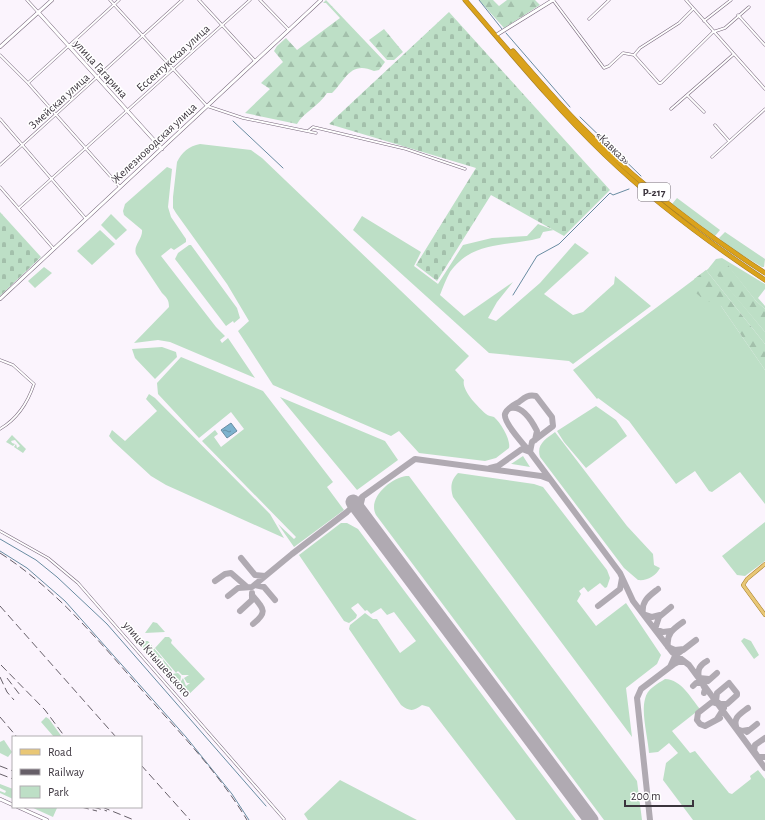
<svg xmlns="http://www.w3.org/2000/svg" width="765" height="820" font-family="'Alegreya Sans',sans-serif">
  <defs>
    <pattern id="forest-firs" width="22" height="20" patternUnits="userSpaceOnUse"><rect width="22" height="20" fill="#bddfc6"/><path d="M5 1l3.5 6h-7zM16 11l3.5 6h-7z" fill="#a3c0ab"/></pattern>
    <pattern id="cemetery-stones" width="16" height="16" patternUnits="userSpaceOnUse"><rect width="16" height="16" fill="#bddfc6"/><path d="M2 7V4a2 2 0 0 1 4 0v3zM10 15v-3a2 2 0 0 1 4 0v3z" fill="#a3c0ab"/></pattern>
    <pattern id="water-ripples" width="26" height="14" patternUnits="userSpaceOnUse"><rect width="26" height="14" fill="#7db2ce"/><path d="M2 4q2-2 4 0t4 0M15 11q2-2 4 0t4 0" fill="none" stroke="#6892a8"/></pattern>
  </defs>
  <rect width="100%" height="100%" fill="#fbf4fd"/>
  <path fill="#bddfc6" d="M200,144L251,150L262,158L469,356L455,370L464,380C461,390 478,407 486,414C488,416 492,416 494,417C501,423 511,440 509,448L496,458L485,461L419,453L399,431L391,436L273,385L238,331L249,321L227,284L176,213L173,208V197L177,162C182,152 189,146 200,144Z
    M167,167L172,169L168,207L171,217L186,239V242L174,250L171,248L161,256L216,327L225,336L220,340L222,343L228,338L255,378L170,342L158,340L134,343L169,307C169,300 167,298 162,293L136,254C133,245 143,239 142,230L124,215L123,211L125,204Z
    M677,198L720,230L715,236L672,204Z
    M111,214L127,230L116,240L101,225Z
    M362,216L421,252L414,266L438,284L463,245L492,238L527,236L538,224L554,230L543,232L540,238C507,247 473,240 450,272C446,279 443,287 440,295L464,316L513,282L497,302L488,318L496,321L540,283L575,243L589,253L544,294L573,315L583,312L614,284L615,276L651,306L573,364L569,361L489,353L353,230Z
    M100,230L115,244L92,265L77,251Z
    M725,232L765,259L764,267H762L724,244L719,238Z
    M189,245H191L237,308L240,318L234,323L233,321L226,326L175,259L178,253Z
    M722,258L765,284V289L758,298L765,306V309L756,301L724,261L712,268L765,332V344L706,270L721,306L765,370V504L740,472L712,492L709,491L695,471L676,484L629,421L598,398L597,399L573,370L708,269L716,259Z
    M44,267L52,273L35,288L28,281Z
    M162,347L176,352L177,357L155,379L135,358L132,349Z
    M181,357L263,391L333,482L327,487L344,510L294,547L278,524L294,539L296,537L202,441L215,430L218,434L214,437L221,447L244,429L231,412L199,438L158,394L157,383Z
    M149,394L155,398L270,514L284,538L166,485L151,476L113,441L109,436L112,430L125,441L157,411L146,399Z
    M280,397L385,441L398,460L357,490Z
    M596,406L616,420L627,436L586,468L564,442L557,431Z
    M555,432L627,526L653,554L654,565L660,568C656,576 647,581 638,580L624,568L540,457C536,444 546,439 555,432Z
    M12,435L26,449L23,453L14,447L16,444L17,448L20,446L15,440L11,441L12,443L15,444L13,446L6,442Z
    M523,456L530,467L512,464H511Z
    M458,473L534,484L543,487L607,570L610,578L607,587L605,588L600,583L588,592L584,587L579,591L581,594L577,601L596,626L626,603L661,655L657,664L626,688L632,737L453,497C450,487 451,480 458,473Z
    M406,476H409L637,781L642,820H604L376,515C367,498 391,478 406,476Z
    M765,522V561L745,576L737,575L722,556Z
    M341,523H347L358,529L576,820H516L429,707L422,705C414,711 410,712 401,705L349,629L350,625L365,613L373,619H377L400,653L416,641L394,612L387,615L381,608L371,614L367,610L365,611L358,603L351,608L357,615L356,618L349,623L344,621L299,555Z
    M153,622L157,623L165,632L145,633Z
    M165,637H169L172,640L171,643L205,679L185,698L137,641H148L163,659L158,657L160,660L157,662L158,663L161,661L164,664L163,659L172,670L171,673L168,671L170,674L169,676L171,675L174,677L172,674L178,673L181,676L180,683L183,678L186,686L190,683H187L184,678L189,675H182L178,671L176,673L155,648Z
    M744,638L751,641L759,655L754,659L741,641Z
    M665,679C682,680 690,697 700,709L672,731L690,753L695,751L729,793L732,794L751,779L750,776L758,770L765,779V820H693L663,780L666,763L678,753L669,743L658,752L649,753C648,738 641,713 645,699C647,689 657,684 665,679Z
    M46,717L49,719L62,737H54L41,722Z
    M4,740L12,752L8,757L0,753V742Z
    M340,780L417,820H308L304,814Z
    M0,784L13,789V799L0,793V791L5,793L6,791L0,788Z
    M31,807H56L57,808L53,817Z"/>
  <path fill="url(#forest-firs)" d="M326,0L385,62L379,70L374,71C350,60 345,81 332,93H327C319,106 303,113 297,124L245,113L270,89L261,83L283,62L274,51L277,46L286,38L297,50L340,18L326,3H323Z
    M479,0H493L499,6L507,0H535L540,5L504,28Z
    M384,29L403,52L394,60H387L369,40Z
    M724,260L756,301L765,309V332L711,268Z
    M706,270L765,344V370L721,306L704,300L696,293L694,279Z"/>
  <path fill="url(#cemetery-stones)" d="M449,12L610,190L564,236L491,195L437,281L416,265L476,168L329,124Z
    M0,212L41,257L0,296Z"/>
  <path fill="url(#water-ripples)" stroke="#698ca2" d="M231,423L237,431L227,438L221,430Z"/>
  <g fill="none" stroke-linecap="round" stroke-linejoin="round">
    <path stroke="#698ca2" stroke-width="1" d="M479,0L502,29
      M506,33L570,107
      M580,117L641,176
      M233,121L283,168
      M513,295L537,256L559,244L610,193L613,195L629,189
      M0,539L36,560L57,577L107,624L266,806
      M0,551L27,568L65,601L186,737L232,794L249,820"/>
    <path stroke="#b0aab2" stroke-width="6" d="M510,408C523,405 532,421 537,431L535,440
      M490,468L498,466L522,449L530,452L532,442L553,426L552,417L536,396C528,394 524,398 519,402C514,405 507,408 505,414C503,422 524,445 530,452L620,573L633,601L672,652L689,665L765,768
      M362,499L360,507L362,515
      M241,558L255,575L265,576
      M215,581L225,574L231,573L247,587
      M255,585L264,587L275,600
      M658,589C649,596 641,601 643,614L652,617L660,615
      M252,595C264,609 268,612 253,624
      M228,596L238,588L252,587L292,554L347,512L362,497L415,459L541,476L549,479
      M598,606L620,589L622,578
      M671,607L659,617L655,629L663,632L671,631
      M240,611L252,600V593
      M683,650L696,640
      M707,661C700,665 697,669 699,678L709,679
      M670,667L675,656L684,649L675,650L668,647C666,634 673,629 683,622
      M708,681L717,673
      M729,683L737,693V695L727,704H720L716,701L717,693Z
      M693,686L696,683H702L705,689L704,693
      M748,708C740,714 732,718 737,729L742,731L748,730
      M717,719L724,708
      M697,720L700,724L705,726L720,718
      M697,720L698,713L712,702L718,704
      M747,732L757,724
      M765,738L755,745L754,751L758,757H765
      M650,820L637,698L641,689L674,664L678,662H685"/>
    <path stroke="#b0aab2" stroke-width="15" d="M353,502L591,820"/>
    <defs>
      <path id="street" d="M27,0L38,12
        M110,0L207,106L243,118L316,133
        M199,0L255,61
        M260,0L289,30
        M553,0L604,68L609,66L623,53L634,55L659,83H661L713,32L725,28L749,7
        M686,0L765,89
        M738,15L765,45
        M589,19L609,0
        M704,21L731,0
        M0,55L28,83L120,187
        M634,55L640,48L679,23L693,9
        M28,83L119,0
        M687,95L704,112
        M671,109L734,54
        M0,119L86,219
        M715,125L729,141
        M308,131L313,127L406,149L465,169
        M712,157L765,109
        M0,165L182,0
        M0,187L54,249
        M19,208L250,0
        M0,360L13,365L34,384C28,402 17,419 0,429
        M0,531L48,558L78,583L284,819"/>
      <path id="secondary" d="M38,12L162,149
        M498,34L553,0
        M0,47L52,0
        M0,299L321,0
        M0,799L13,805
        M18,807L47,820"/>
      <path id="primary" d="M765,564L747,579L743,585L765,615"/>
      <path id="highway" d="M465,0C510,52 555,107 605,155C654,202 708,242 765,280
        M513,51C535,76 557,102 580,125C636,182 699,230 765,273"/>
    </defs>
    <use href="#street" stroke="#77677b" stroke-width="3"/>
    <use href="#secondary" stroke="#77677b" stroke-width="4"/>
    <use href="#primary" stroke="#a27c27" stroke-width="4"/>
    <use href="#highway" stroke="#a27c27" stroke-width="5"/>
    <use href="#street" stroke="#fff" stroke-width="2"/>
    <use href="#secondary" stroke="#fff" stroke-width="3"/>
    <use href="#primary" stroke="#e9c776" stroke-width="3"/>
    <use href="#highway" stroke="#daa21b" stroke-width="4"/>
    <path stroke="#665f68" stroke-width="1" stroke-dasharray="8 4" stroke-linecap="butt" d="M0,553C59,591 102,645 148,697C183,736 220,775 247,820
      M0,606L116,737
      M1,665L45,710L65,737
      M0,677L7,692L14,700
      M7,678L20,695
      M0,717L17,737
      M141,765L190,820
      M0,766L13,771
      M0,774L13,779
      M81,807L97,811
      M93,807L107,811
      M102,807L134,820"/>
  </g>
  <g text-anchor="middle" stroke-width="3" stroke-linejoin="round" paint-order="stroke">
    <rect fill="#fff" stroke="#767177" stroke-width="1" x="638" y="183" width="32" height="18" rx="3"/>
    <g font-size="11" font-weight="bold" fill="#3b343d">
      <text x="654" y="196">Р-217</text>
    </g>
    <g font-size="12" fill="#3b343d" stroke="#fff">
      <text transform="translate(173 58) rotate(-42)" y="4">Ессентукская улица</text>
      <text transform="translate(101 69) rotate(48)" y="4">улица Гагарина</text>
      <text transform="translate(59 101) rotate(-42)" y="4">Змейская улица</text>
      <text transform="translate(154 143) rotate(-43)" y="4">Железноводская улица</text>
      <text transform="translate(613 148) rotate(44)" y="4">«Кавказ»</text>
      <text transform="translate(157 659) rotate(49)" y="4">улица Кнышевского</text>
    </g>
  </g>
  <rect x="12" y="736" width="130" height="72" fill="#ffffff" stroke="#b1aeb1"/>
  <rect x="20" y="749" width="20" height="6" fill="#e9c776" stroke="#b1aeb1"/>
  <text x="48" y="756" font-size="12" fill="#3b343d">Road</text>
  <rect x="20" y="769" width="20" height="6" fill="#665f68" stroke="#b1aeb1"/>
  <text x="48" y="776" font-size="12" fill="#3b343d">Railway</text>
  <rect x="20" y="786" width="20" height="12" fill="#bddfc6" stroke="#b1aeb1"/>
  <text x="48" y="796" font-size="12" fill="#3b343d">Park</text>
  <path d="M625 800v6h68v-6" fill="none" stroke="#3b343d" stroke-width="2"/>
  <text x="631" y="800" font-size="12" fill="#3b343d" stroke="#ffffff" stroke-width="3" paint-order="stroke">200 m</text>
</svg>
